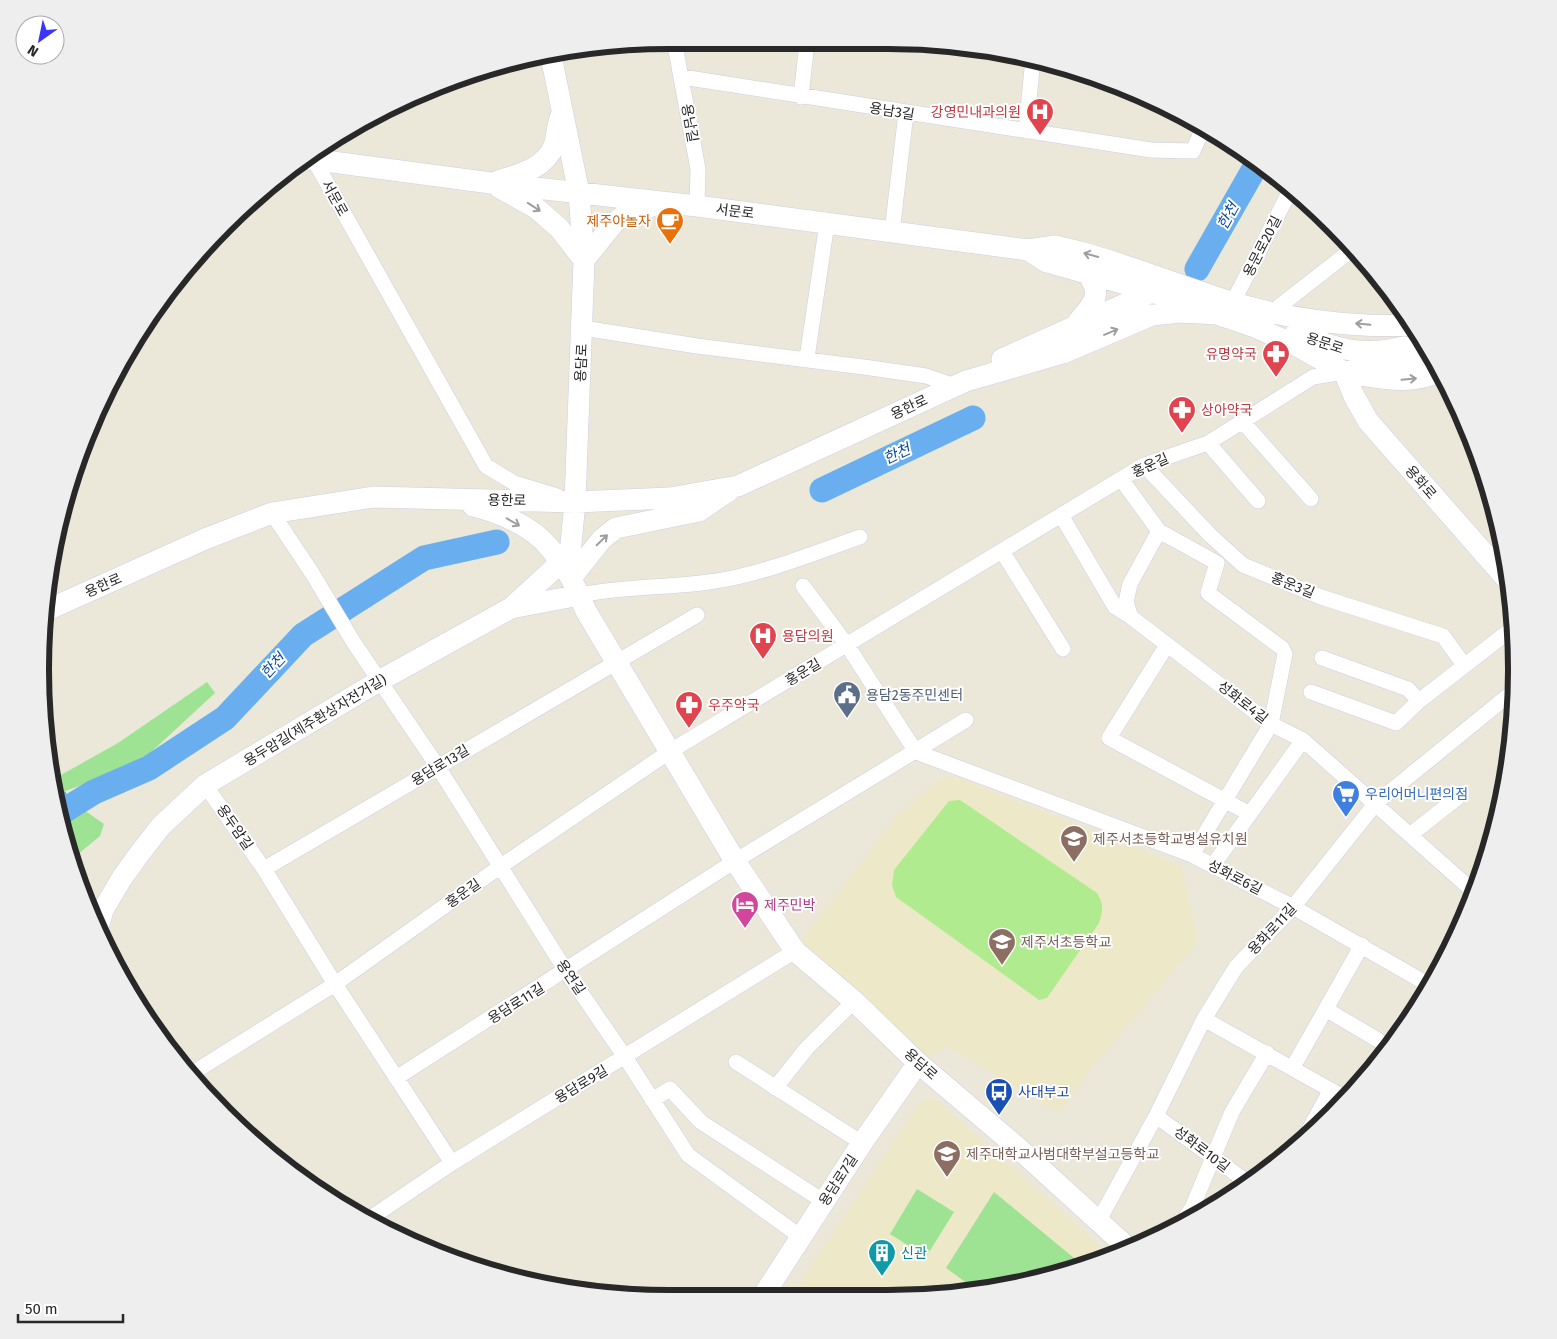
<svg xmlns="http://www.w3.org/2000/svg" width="1557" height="1339" font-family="'Fira Sans','Noto Sans KR',sans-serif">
  <rect width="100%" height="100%" fill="#ebe7d9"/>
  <path fill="#ede9c8" d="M943,777H956L1181,866L1198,942L1096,1062L1059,1113L947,1046L928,1057L800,943L896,817Z
    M922,1100H936L1111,1256L1090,1265L929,1298H790Z"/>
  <path fill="#9ee394" d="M207,682L215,693L136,766L65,791L56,798L52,780L118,743Z
    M84,810L104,824L100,836L71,860L63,829Z
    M917,1189L954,1212L926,1257L890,1234Z
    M994,1192L1085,1267L975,1289L946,1268Z"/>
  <path fill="#b0eb8f" d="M960,800L1097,893C1104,905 1103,910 1099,923L1047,998L1039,1000L896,897L892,885L894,870L949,801Z"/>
  <path fill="#69aff0" d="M65,791L73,804L84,810L63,829L56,798Z"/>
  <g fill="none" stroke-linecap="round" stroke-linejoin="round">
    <path stroke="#69aff0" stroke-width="25" d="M1197,269L1258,162
      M822,490L973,418
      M60,813L94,792L149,768L225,718L303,635L424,558L497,542"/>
    <defs>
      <path id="street" d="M674,40L698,169L697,206
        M682,77L1151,150L1193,151L1203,128
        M801,97L807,42
        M1026,131L1033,58
        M314,160L486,466L514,483L557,496
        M892,232L906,113
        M1233,302L1291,189
        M1272,312L1354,248
        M583,328L697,346L871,368L926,376L955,386
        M807,358L827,223
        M1243,422L1311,499
        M1208,443L1258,501
        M1144,465L1210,535L1243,565L1321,597L1443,636L1464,665
        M1121,479L1159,531L1130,584L1126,602L1131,617L1271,724L1303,740L1473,891
        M272,513L312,573L354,643L438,767L566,971L625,1057L688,1155L801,1237
        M1061,515L1115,607L1131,617
        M1159,531L1217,563L1208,593L1282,648L1285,654L1271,724L1192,855
        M1002,551L1063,649
        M803,586L847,645L916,752
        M580,595C623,586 666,588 709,582C761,575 811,554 860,537
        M1167,645L1109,738L1250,814
        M1322,658L1408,689L1419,701
        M1311,692L1396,723L1419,701L1513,628
        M916,752L1192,855L1293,907L1429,985
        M205,785L264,869L335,984L452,1163
        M1410,835L1457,798
        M1213,865L1303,740
        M264,869L697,615
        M1327,1010L1378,1040
        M1204,1019L1345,1098
        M736,1062L862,1143
        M1293,1067L1362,945
        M191,1074L335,984L501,866L669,752L1144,465L1208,443L1313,377L1344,372
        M396,1078L735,861L966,720
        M775,1088L806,1049L854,1001
        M652,1100L670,1089L701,1122L823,1201
        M1156,1116L1247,1182
        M1301,1144L1331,1090
        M369,1219L452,1163L795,951
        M1098,1222L1156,1116L1204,1019L1236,967L1293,907L1376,803L1515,690
        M1181,1224L1192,1208L1232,1112L1267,1053"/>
      <path id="secondary" d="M551,56L579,193L584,260L575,502L570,554L571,578L586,611L735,861L795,951L854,1001L918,1063L1016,1146L1128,1248
        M310,159L491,183L697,206L1028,250L1047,262L1150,291L1255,327L1299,347L1344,372L1384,367L1432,354
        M498,181C520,174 544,169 554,146C557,137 557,127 560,118
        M500,188L536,208L559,228L584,260L614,223L623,216L657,204
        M1028,250L1055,246L1080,252C1131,266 1180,286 1231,302C1288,319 1352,328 1411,325
        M1078,322C1093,304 1104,295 1087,273
        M1296,333C1334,348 1363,358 1404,347
        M1002,359L1154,291
        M1344,372L1354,396L1368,421L1511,584
        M1366,376C1390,380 1418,383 1440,371
        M473,506C499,512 531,526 548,546C557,556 564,567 571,578L602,539L616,528L699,511L730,490
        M511,608L580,595
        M45,611L205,539L272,513L373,497L575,502L670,498L738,486L966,381L1063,353L1152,315L1180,312L1217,314
        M99,924L103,910L122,878L140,853L161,826L205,785L379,681L511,608L570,554
        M761,1299L862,1143L918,1063"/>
    </defs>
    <use href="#street" stroke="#cfcee2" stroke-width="16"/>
    <use href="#secondary" stroke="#cfcee2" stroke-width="22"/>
    <use href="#street" stroke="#fff" stroke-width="15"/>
    <use href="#secondary" stroke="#fff" stroke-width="21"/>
  </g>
  <defs><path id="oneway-shaft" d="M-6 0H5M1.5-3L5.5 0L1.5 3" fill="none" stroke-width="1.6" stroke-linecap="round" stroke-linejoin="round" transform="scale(1.25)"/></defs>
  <g stroke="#9e9e9e">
    <use href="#oneway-shaft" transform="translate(534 207) rotate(33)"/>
    <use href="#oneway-shaft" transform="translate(1091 255) rotate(-164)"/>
    <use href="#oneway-shaft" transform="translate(1363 324) rotate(-175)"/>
    <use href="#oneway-shaft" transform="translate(1111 332) rotate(-23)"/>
    <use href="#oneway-shaft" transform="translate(1409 379) rotate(-5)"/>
    <use href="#oneway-shaft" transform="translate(513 522) rotate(30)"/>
    <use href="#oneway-shaft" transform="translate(602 540) rotate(-44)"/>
  </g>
  <defs>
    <symbol id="hospital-pin" viewBox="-11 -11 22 30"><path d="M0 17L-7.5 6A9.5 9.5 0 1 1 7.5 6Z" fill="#e0444e" stroke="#fff"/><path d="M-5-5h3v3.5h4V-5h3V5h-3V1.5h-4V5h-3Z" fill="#fff"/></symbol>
    <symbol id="cafe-pin" viewBox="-11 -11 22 30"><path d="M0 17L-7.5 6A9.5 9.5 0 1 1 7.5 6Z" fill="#e8710a" stroke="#fff"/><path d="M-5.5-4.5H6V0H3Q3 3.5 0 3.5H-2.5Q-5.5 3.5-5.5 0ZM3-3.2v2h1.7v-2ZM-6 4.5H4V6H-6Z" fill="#fff"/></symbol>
    <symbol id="pharmacy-pin" viewBox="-11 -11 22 30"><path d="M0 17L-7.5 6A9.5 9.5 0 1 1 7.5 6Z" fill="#e0444e" stroke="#fff"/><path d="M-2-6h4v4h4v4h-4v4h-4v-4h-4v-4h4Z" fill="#fff"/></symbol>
    <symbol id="civic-pin" viewBox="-11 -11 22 30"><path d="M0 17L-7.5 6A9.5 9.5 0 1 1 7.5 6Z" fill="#5c6f8a" stroke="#fff"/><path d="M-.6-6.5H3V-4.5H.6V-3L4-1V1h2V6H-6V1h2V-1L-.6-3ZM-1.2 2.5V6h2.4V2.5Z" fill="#fff"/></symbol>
    <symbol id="supermarket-pin" viewBox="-11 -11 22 30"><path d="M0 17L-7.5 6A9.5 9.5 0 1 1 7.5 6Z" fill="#3f7fe0" stroke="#fff"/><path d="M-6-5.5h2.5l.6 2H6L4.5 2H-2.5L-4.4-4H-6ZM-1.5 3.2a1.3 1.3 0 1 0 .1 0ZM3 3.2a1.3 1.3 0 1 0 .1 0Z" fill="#fff"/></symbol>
    <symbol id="school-pin" viewBox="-11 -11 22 30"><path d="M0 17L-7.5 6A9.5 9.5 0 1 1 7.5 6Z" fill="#8d6e63" stroke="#fff"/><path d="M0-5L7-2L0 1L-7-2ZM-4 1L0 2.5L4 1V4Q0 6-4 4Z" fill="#fff"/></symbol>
    <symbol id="hotel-pin" viewBox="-11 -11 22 30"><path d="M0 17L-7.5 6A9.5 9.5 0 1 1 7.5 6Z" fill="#d1479c" stroke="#fff"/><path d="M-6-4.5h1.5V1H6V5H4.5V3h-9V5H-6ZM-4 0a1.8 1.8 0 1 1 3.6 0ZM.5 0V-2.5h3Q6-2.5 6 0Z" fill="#fff"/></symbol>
    <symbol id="bus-pin" viewBox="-11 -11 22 30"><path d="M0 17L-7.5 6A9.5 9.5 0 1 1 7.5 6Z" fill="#1a4fb4" stroke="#fff"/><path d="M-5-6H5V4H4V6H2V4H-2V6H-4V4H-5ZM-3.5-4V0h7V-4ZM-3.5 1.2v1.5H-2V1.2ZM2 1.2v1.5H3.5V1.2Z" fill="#fff"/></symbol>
    <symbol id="building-pin" viewBox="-11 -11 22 30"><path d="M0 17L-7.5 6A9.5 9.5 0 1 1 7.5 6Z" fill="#0f9aa8" stroke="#fff"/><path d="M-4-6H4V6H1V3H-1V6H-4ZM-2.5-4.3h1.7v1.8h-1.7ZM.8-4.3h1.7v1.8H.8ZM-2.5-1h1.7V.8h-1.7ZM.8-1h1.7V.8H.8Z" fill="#fff"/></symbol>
  </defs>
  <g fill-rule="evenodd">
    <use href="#hospital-pin" x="1024" y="96" width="32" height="43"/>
    <use href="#cafe-pin" x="654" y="205" width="32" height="43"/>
    <use href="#pharmacy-pin" x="1260" y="338" width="32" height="43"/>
    <use href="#pharmacy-pin" x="1166" y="394" width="32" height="43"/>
    <use href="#hospital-pin" x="747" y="620" width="32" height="43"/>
    <use href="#civic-pin" x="831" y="679" width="32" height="43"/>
    <use href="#pharmacy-pin" x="673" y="689" width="32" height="43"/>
    <use href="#supermarket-pin" x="1330" y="778" width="32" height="43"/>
    <use href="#school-pin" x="1058" y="823" width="32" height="43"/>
    <use href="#hotel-pin" x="729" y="889" width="32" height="43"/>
    <use href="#school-pin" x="986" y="926" width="32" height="43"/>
    <use href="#bus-pin" x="983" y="1076" width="32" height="43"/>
    <use href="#school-pin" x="931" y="1138" width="32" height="43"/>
    <use href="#building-pin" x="866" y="1237" width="32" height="43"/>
  </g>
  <g text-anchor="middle" stroke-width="4" stroke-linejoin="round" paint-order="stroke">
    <g font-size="14" fill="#282828" stroke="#fff">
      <text transform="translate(892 111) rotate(9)" y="5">용남3길</text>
      <text transform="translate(690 123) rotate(80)" y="5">용남길</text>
      <text transform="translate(335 198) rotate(61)" y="5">서문로</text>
      <text transform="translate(735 211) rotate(7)" y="5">서문로</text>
      <text transform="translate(1262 246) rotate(-63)" y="5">용문로20길</text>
      <text transform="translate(1325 343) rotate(18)" y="5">용문로</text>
      <text transform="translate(581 363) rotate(-87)" y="5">용담로</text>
      <text transform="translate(909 407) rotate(-25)" y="5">용한로</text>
      <text transform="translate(1150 465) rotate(-24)" y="5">홍운길</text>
      <text transform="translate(1421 482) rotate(49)" y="5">용화로</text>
      <text transform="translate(507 500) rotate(1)" y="5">용한로</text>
      <text transform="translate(103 585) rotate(-24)" y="5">용한로</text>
      <text transform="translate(1293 585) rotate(22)" y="5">홍운3길</text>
      <text transform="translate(803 672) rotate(-31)" y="5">홍운길</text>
      <text transform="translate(1243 702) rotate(38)" y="5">성화로4길</text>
      <text transform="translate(315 720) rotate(-31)" y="5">용두암길(제주환상자전거길)</text>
      <text transform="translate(440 765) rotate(-31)" y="5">용담로13길</text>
      <text transform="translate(235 827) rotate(55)" y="5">용두암길</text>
      <text transform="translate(1235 877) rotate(27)" y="5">성화로6길</text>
      <text transform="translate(463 893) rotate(-35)" y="5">홍운길</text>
      <text transform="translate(1272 929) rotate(-47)" y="5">용화로11길</text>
      <text transform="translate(571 977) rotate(56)" y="5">용연길</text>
      <text transform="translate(516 1003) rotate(-32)" y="5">용담로11길</text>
      <text transform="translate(921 1064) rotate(42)" y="5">용담로</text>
      <text transform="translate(581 1084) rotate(-31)" y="5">용담로9길</text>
      <text transform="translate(1202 1149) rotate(37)" y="5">성화로10길</text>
      <text transform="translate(838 1180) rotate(-57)" y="5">용담로7길</text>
    </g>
    <g font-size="14" fill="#be3a42" stroke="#fff" text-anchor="start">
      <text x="1021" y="117" text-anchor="end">강영민내과의원</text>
      <text x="1257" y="359" text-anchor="end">유명약국</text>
      <text x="1201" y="415">상아약국</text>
      <text x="782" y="641">용담의원</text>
      <text x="708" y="710">우주약국</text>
    </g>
    <g font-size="14" fill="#c56008" stroke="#fff" text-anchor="end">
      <text x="651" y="226">제주야놀자</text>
    </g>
    <g font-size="14" fill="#4e5e75" stroke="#fff" text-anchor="start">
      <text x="866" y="700">용담2동주민센터</text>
    </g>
    <g font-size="14" fill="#366cbe" stroke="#fff" text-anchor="start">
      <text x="1365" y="799">우리어머니편의점</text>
    </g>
    <g font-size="14" fill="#785e54" stroke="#fff" text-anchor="start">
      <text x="1093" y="844">제주서초등학교병설유치원</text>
      <text x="1021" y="947">제주서초등학교</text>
      <text x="966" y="1159">제주대학교사범대학부설고등학교</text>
    </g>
    <g font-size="14" fill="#b23c85" stroke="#fff" text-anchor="start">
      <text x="764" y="910">제주민박</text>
    </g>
    <g font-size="14" fill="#164399" stroke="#fff" text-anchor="start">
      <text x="1018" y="1097">사대부고</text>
    </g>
    <g font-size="14" fill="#0d838f" stroke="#fff" text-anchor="start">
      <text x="901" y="1258">신관</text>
    </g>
    <g font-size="15" font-style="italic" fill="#0b4999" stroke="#fff">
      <text transform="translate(1228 216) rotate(-61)" y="5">한천</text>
      <text transform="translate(897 454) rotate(-25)" y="5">한천</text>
      <text transform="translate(273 666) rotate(-47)" y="5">한천</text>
    </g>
  </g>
  <path d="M0 0H1557V1339H0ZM669 49H888A620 620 0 0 1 1508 669V670A620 620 0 0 1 888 1290H669A620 620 0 0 1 49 670V669A620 620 0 0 1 669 49Z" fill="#eee" fill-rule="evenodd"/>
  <path fill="none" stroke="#282828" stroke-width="6" d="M669 49H888A620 620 0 0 1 1508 669V670A620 620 0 0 1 888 1290H669A620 620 0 0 1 49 670V669A620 620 0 0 1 669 49Z"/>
  <g transform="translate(40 40) rotate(213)"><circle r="24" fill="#ffffff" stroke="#a9a9a9"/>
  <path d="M0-4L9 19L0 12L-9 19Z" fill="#3b35fc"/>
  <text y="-8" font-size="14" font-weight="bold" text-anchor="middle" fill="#282828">N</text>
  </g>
  <path d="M18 1314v8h105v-8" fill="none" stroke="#282828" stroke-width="2.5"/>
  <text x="25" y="1314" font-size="15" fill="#282828" stroke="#ffffff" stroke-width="4" paint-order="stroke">50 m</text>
</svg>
